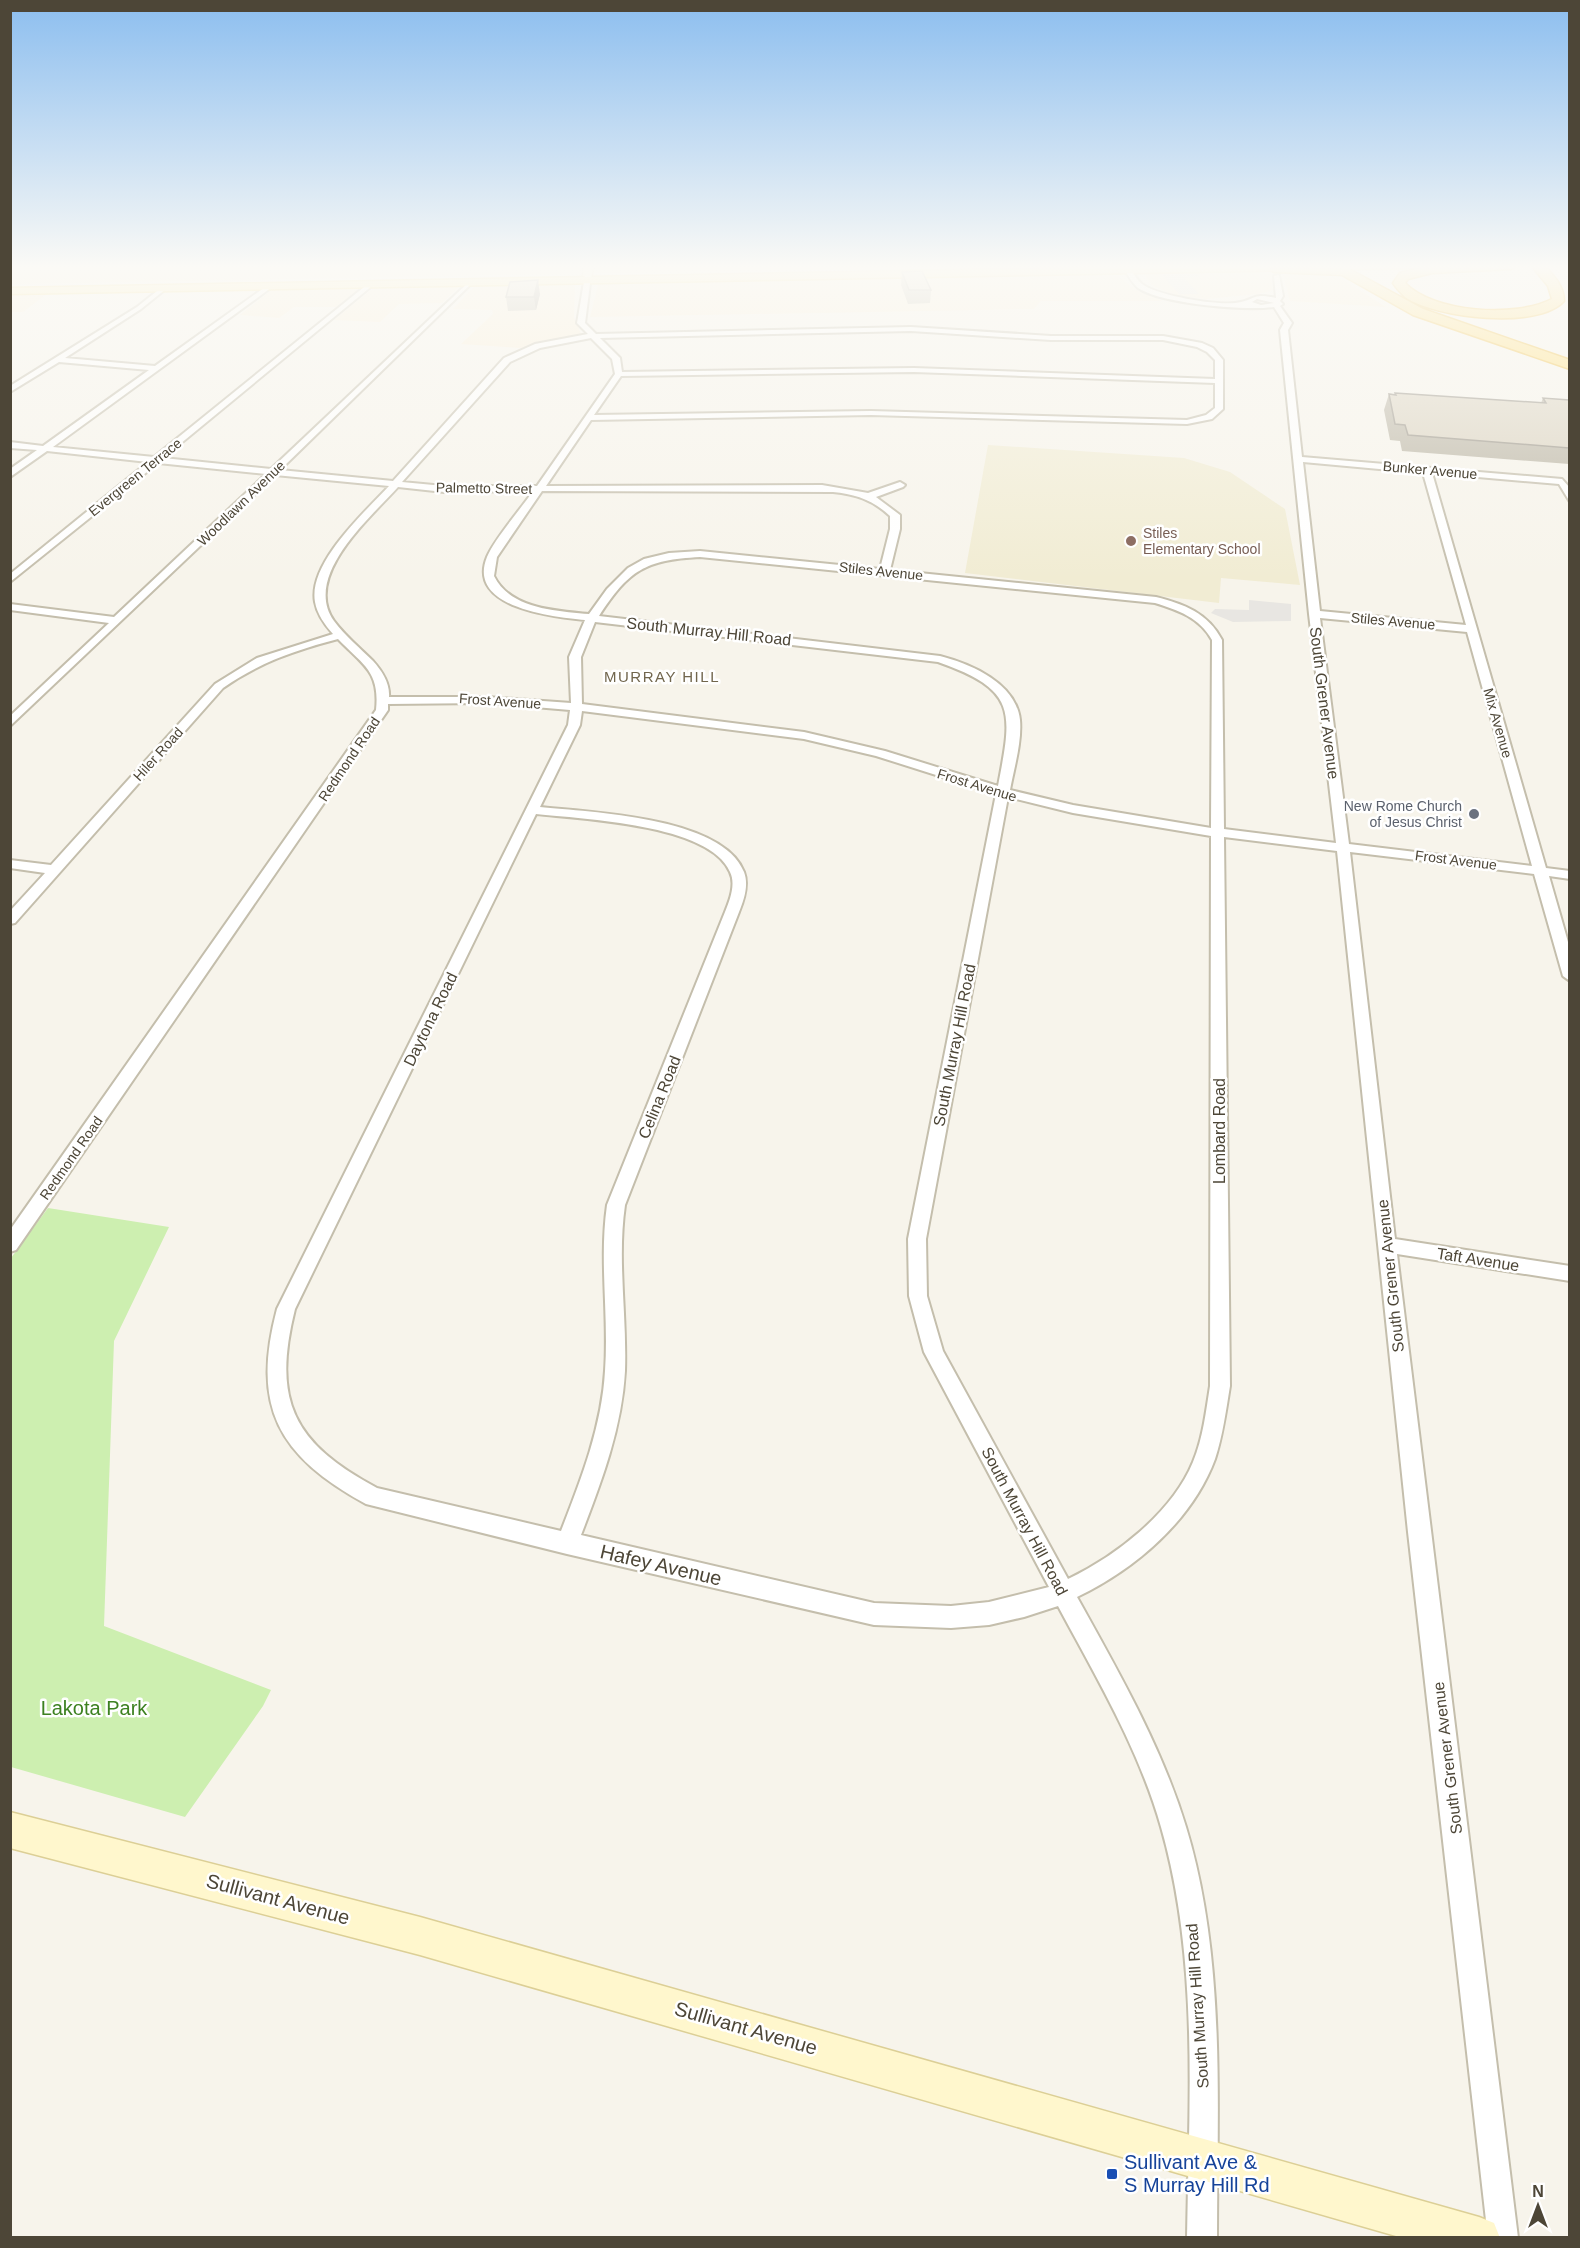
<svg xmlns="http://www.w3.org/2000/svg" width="1580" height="2248" font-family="Helvetica,sans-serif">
  <rect width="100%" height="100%" fill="#f7f4eb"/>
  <path fill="#faeed5" d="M10,265H1029L11,284Z
    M1270,272L1273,290L1258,294L1206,299L1173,295L1153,286L1145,276L1149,273Z
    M1099,273L1118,276L1136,290L1163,301H1041L1034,309L590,317L598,285L610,282Z
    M1283,274L1339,277L1386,307L1290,301Z
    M575,284L574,317L581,334L521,348L461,344L493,314L492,310L453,309L475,286Z
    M461,285L442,303L399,304L380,322L334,320L376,286Z
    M363,287L336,307H294L279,318L240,315L274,288Z
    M49,292L23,312H11L10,293Z"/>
  <path fill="#f1ecd3" d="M988,445L1184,458L1230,472L1285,509L1300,585L1221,578L1219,603L965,573Z"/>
  <path fill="#cdefb0" d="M48,1208L169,1227L114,1341L104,1626L271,1690L263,1706L185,1817L11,1767V1258Z"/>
  <path fill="#e8e6e2" d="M1197,274L1199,277L1184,278L1199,294H1179L1162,275Z
    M1249,600L1291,604V621L1233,622L1211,613L1215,609L1249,610Z"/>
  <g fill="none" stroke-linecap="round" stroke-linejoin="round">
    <defs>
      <path id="street" d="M1122,265H1128C1133,272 1136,279 1142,284C1158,296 1222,307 1241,302C1257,298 1253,293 1276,298L1274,276L1279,275L1283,296L1280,301L1283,304L1280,306L1292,323L1288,330L1302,457L1562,479L1570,488V502L1559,484L1432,473L1546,868L1570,871V879L1549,876L1570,949V981L1563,976L1534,874L1350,852L1395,1239L1570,1266V1281L1397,1254L1518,2238H1488L1408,1532L1337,851L1224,837L1230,1386C1226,1410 1223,1435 1215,1459C1192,1521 1135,1569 1077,1597C1118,1671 1161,1745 1186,1827C1226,1958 1217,2102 1217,2238H1187C1189,2102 1199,1959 1161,1827C1139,1749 1096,1677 1058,1606L1024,1617L989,1625L951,1628L874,1625L567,1554L366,1504C278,1456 251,1407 277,1309L568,725L570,710L487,703L388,704V710L16,1250L10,1252V1230L376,710C380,671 363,665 338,639C296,650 258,663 223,688L15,923L10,924V911L45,873L10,868V860L51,865L215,684L257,658L333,634C325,625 317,614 315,602C308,563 365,512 389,486L275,475L10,726V716L109,623L10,610V604L114,617L266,474L158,463L10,582V574L148,462L47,451L10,477V469L37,450L10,448V442L43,446L149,370L59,362L10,392V386L137,307L162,287L167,288L141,309L65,358L155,366L268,285H272V287L53,447L154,457L369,283H373V285L163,458L271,469L470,281H474L280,470L393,481L504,358L535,344L588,334L577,323L585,276L588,274L591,276L585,323L596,334L911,327L1051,336H1163L1202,343L1213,348L1223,360V409L1212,419L1187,424L871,415L591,420L546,486L822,485L868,493L900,482L905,485L903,487L876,497L900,515V529L890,570L1156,597C1184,604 1208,613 1222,640L1224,829L1336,843L1309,614L1280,330L1284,323L1274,307C1246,311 1162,304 1138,288C1131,282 1127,273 1122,265ZM1257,299L1274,303L1261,305L1252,302ZM911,331L1051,340H1163L1197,347L1207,352L1215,360V379L914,368L622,372L620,358L600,338ZM591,338L612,359L615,374L537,486H444L402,482L510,362L540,348ZM914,372L1215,383V408L1206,415L1187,420L871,411L594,415L621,376ZM1303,462L1423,473L1466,625L1320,611ZM398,487L444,492L533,491C521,509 495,538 487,557C466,608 554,617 585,620L569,657L571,703L487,697H389C390,683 382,671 373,661C360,648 345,636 334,621C302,576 370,518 398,487ZM542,491L833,492C855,494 873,500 890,516V529L880,569L700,551L669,553L644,559L628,568L607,589L589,614C557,611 510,609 494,576L497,557ZM700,557L1155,603C1178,610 1200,618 1212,640L1211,828L1073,805L1010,790C1014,768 1022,742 1020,720C1016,683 971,664 940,656L599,616C629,570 645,560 700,557ZM1320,618L1467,632L1532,866L1349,844ZM595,622L938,662C1018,690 1012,712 998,786L885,751L804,732L582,704L581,657ZM582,711L804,739L876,756L996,794L908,1239L909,1296L924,1352L1049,1587L989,1602L951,1606L874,1603L581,1535C601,1483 622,1428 625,1371C627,1315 617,1261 625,1205L739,912C744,900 749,885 744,872C723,817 590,812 540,807L580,725ZM1008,797L1073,813L1211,836L1210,1386C1206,1411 1203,1438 1193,1462C1172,1513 1116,1556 1068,1579L943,1351L927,1296L926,1239ZM536,814C582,819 710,824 730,872C736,884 730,900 725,912L607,1205C599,1261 609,1315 605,1371C602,1426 581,1480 561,1531L377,1488C293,1443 272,1401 295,1309Z"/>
      <path id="secondary" d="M584,265H594L591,278L583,276Z
        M10,1812L420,1917L1479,2217L1494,2223L1500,2238H1403L420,1955L10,1848Z"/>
      <path id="primary" d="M1226,265H1418L1413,268L10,294V288Z"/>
      <path id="highway" d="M1271,265L1349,269L1423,309L1570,360V369L1413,315L1342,275L1274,272L1268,268Z
        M1432,265H1517L1511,269L1432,273L1408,279L1405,283C1434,313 1516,318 1552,299L1548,286L1531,265H1544C1554,276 1564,286 1564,301C1538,330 1435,318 1405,297C1401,293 1396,288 1393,283L1400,273Z"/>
    </defs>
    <use href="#street" stroke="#c4beac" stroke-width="4"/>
    <use href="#secondary" stroke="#dccf96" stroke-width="3"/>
    <use href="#primary" stroke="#f2d35e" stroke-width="3"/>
    <use href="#highway" stroke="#f0b92c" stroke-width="3"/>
    <use href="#street" fill="#fff" fill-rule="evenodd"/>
    <use href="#secondary" fill="#fff7cd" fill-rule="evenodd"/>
    <use href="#primary" fill="#ffec9c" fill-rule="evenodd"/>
    <use href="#highway" fill="#ffdc6e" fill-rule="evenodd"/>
  </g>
  <path fill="#bbb5a4" d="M902,272L931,290L930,303L908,304L901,285Z
    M540,294L536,310L508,311L506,297Z
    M1395,393L1541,403L1543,398L1569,400V464L1402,451L1400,441L1390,440L1384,410L1389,394L1394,395Z"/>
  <path fill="#999386" d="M538,280L540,294L536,310L534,297Z"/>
  <path fill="#dad2bf" stroke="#999386" stroke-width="1.5" d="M922,271L931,290H909L902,272Z
    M538,280L534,297H506L510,282Z
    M1395,393L1546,403L1543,398L1569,400V448L1408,435L1405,425L1395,424L1389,394L1396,395Z"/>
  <linearGradient id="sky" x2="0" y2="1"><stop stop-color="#8cbeef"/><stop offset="0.46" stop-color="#fbfaf6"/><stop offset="1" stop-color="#fbfaf6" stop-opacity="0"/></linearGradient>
  <rect width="1580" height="580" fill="url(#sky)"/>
  <circle fill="#8d6e63" stroke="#fff" stroke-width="2" cx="1131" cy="541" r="6"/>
  <circle fill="#6b7280" stroke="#fff" stroke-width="2" cx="1474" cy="814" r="6"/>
  <rect fill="#1a4fb4" stroke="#fff" stroke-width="2" x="1106" y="2168" width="12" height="12" rx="3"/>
  <g text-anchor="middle" stroke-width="5" stroke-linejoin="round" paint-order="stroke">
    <g font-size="14" fill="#4d4637" stroke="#fff">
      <text transform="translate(1430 470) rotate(5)" y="5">Bunker Avenue</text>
      <text transform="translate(135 477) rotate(-39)" y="5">Evergreen Terrace</text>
      <text transform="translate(484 488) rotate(1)" y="5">Palmetto Street</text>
      <text transform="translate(241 503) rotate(-44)" y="5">Woodlawn Avenue</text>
      <text transform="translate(881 571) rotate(6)" y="5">Stiles Avenue</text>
      <text transform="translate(1393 621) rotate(5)" y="5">Stiles Avenue</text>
      <text transform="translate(500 701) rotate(4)" y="5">Frost Avenue</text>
      <text transform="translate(1498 723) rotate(74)" y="5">Mix Avenue</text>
      <text transform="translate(158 754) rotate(-48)" y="5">Hiler Road</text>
      <text transform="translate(349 759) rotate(-56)" y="5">Redmond Road</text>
      <text transform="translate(977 785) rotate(17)" y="5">Frost Avenue</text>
      <text transform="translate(1456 860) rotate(7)" y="5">Frost Avenue</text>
      <text transform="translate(71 1158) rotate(-55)" y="5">Redmond Road</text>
    </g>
    <g font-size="14" fill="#785e54" stroke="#fff" text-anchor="start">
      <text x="1143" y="538">Stiles<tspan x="1143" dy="16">Elementary School</tspan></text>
    </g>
    <g font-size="14" fill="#5b616d" stroke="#fff" text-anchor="end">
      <text x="1462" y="811">New Rome Church<tspan x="1462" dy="16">of Jesus Christ</tspan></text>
    </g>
    <g font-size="15" letter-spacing="1.5" fill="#71664d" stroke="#fff">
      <text x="662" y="682">MURRAY HILL</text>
    </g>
    <g font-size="16" fill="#4d4637" stroke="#fff">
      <text transform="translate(709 631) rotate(6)" y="6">South Murray Hill Road</text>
      <text transform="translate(1325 703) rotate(83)" y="6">South Grener Avenue</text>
      <text transform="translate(430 1019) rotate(-64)" y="6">Daytona Road</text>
      <text transform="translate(954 1045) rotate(-79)" y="6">South Murray Hill Road</text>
      <text transform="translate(659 1097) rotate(-68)" y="6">Celina Road</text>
      <text transform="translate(1219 1131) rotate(-90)" y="6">Lombard Road</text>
      <text transform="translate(1478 1259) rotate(9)" y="6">Taft Avenue</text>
      <text transform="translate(1390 1276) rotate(-96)" y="6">South Grener Avenue</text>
      <text transform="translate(1025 1521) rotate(62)" y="6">South Murray Hill Road</text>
      <text transform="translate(1447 1758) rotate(-97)" y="6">South Grener Avenue</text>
      <text transform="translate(1197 2006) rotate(-94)" y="6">South Murray Hill Road</text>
    </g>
    <g font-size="20" fill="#4d4637" stroke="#fff">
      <text transform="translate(661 1565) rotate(13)" y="7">Hafey Avenue</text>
      <text transform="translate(278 1899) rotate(15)" y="7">Sullivant Avenue</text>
      <text transform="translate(746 2028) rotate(16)" y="7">Sullivant Avenue</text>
    </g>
    <g font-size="20" fill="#3d8121" stroke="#fff">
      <text x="94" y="1715">Lakota Park</text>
    </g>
    <g font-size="20" fill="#164399" stroke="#fff" text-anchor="start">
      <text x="1124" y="2169">Sullivant Ave &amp;<tspan x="1124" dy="23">S Murray Hill Rd</tspan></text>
    </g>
  </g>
  <rect width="1580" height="2248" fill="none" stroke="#4d4637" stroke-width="24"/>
  <g transform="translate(1538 2206)" stroke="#ffffff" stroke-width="4.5" paint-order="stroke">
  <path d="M0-4.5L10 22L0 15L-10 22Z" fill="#4d4637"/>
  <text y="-9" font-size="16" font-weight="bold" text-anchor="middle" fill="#4d4637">N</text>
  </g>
</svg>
